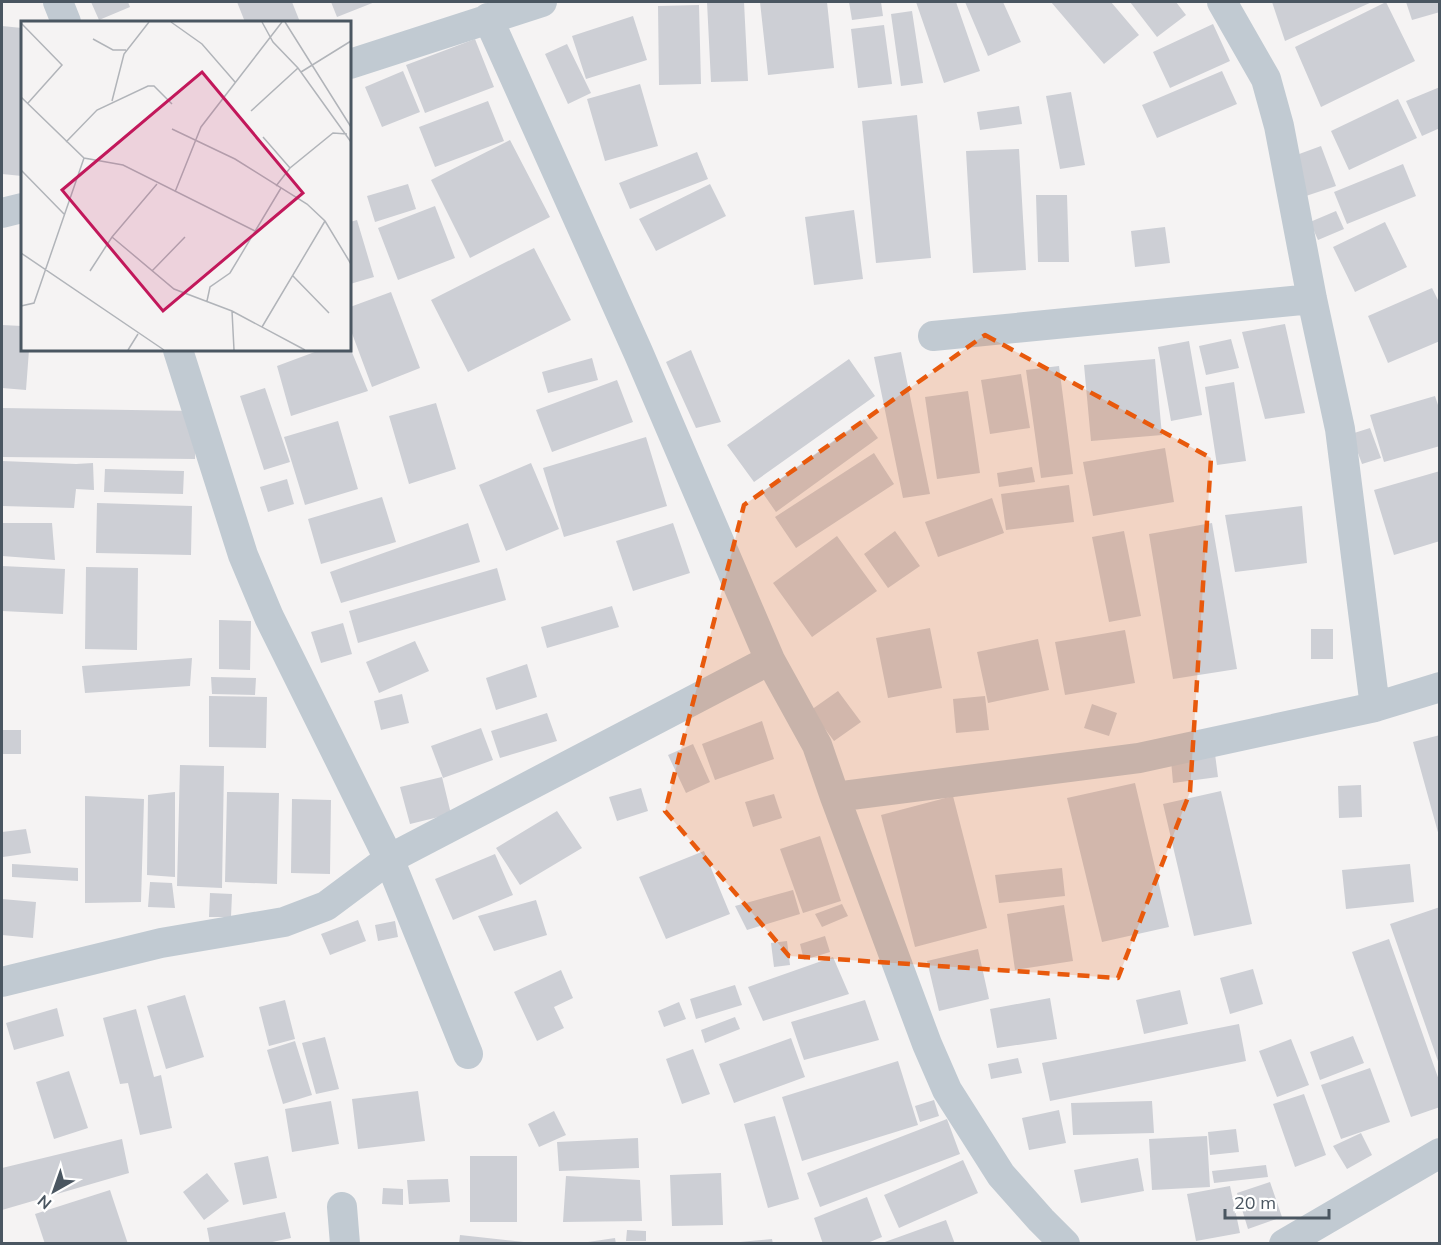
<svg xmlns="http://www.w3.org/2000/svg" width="1441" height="1245" font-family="Mulish,sans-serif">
  <rect width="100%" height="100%" fill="#f5f3f3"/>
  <path fill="#cdcfd5" d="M91,2H128L130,7L99,20Z
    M237,2H292L300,22H245Z
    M331,2H375L337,17Z
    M707,2H744L748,81L711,82Z
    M760,2H827L834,68L768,75Z
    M849,2H881L883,16L852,20Z
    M916,2H956L980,71L944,83Z
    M965,2H1003L1021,42L988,56Z
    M1051,2H1111L1139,35L1104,64Z
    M1130,2H1176L1186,15L1157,37Z
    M1272,2H1372L1285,41Z
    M1386,2L1415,61L1321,107L1295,47Z
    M1406,2H1440V12L1412,20Z
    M699,5L701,84L659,85L658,6Z
    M912,11L923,83L901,86L891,14Z
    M633,16L647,60L586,79L572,36Z
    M1213,24L1230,61L1170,88L1153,52Z
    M884,25L892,84L858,88L851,29Z
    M2,26L22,28V176L2,174Z
    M475,39L494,87L425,113L406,65Z
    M567,44L591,93L568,104L545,54Z
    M403,71L420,112L382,127L365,87Z
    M1222,71L1237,104L1157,138L1142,105Z
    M640,84L658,146L605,161L587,99Z
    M1440,87V128L1422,136L1406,101Z
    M1071,92L1085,165L1060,169L1046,96Z
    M1398,99L1417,138L1349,170L1331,131Z
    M488,101L504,141L435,167L419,127Z
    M1019,106L1022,124L980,130L977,112Z
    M917,115L931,258L876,263L862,121Z
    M510,140L550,217L470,258L431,180Z
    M1321,146L1336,186L1306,196L1291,157Z
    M1019,149L1026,270L973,273L966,151Z
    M697,152L708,179L630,209L619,183Z
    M1403,164L1416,196L1347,224L1334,192Z
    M408,184L416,209L375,222L367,196Z
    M710,184L726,216L656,251L639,219Z
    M1036,195H1067L1069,262H1038Z
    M435,206L455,258L398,280L378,228Z
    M854,210L863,279L814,285L805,217Z
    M1336,211L1344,229L1318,240L1310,222Z
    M357,220L374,277L350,284V222Z
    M1385,222L1407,267L1355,292L1333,247Z
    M1165,227L1170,263L1135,267L1131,231Z
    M534,248L571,320L468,372L431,300Z
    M1432,288L1440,304V341L1388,363L1368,316Z
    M391,292L420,368L372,387L350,328V307Z
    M1285,324L1305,413L1265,419L1242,332Z
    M2,325L22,326V350H29L26,390L2,388Z
    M1231,339L1239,368L1206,375L1199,346Z
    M1189,341L1202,415L1171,421L1158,347Z
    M320,350H351L368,391L291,416L277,366Z
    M691,350L721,422L696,428L666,362Z
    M901,352L930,494L903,498L874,357Z
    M592,358L598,380L548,393L542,372Z
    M849,359L875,396L754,482L727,445Z
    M1155,359L1162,435L1091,441L1084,365Z
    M1059,366L1073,474L1041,478L1026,370Z
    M1021,374L1030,428L990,434L981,380Z
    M617,380L633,422L552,452L536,410Z
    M1234,382L1246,461L1217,465L1205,387Z
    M265,388L290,462L264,470L240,396Z
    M968,391L980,473L937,479L925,397Z
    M1435,396L1440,411V446L1384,462L1370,415Z
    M436,403L456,469L409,484L389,416Z
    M2,408L196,411L195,459L2,457Z
    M864,419L878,438L776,512L762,492Z
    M338,421L358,489L305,505L284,437Z
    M1370,428L1381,458L1362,464L1351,434Z
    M646,437L667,506L564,537L543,468Z
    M1165,448L1174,502L1093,516L1083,462Z
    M874,453L894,484L796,548L775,517Z
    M2,461L76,464L93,463L94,490L76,489L74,508L2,506Z
    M531,463L559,529L506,551L479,485Z
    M1032,467L1035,482L999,487L997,473Z
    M105,469L184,471L183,494L104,492Z
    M1440,471V541L1394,555L1374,490Z
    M287,479L294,504L268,512L260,487Z
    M1069,485L1074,522L1006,530L1001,494Z
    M382,497L396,542L321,564L308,519Z
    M992,498L1004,533L938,557L925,522Z
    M97,503L192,506L191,555L96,553Z
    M1302,506L1307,563L1235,572L1225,515Z
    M2,523H52L55,560L2,556Z
    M468,523L480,562L341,603L330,572Z
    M673,523L690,573L633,591L616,541Z
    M1212,523L1237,669L1173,679L1149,534Z
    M895,531L920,566L888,588L864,554Z
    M1124,531L1141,616L1109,622L1092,537Z
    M837,536L877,591L812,637L773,583Z
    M2,566L65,569L63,614L2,611Z
    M86,567L138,568L137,650L85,649Z
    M497,568L506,600L358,643L349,611Z
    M612,606L619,627L547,648L541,627Z
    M219,620L251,621L250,670L219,669Z
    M343,623L352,654L321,663L311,632Z
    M930,628L942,688L888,698L876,638Z
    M1311,629H1333V659H1311Z
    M1125,630L1135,683L1065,695L1055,642Z
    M1038,639L1049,690L988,703L977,652Z
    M415,641L429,671L379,693L366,662Z
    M192,658L190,686L85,693L82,666Z
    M527,664L537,697L496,710L486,678Z
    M211,677L256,678L255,695L212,694Z
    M838,691L861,722L834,741L811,710Z
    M402,694L409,723L381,730L374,701Z
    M209,696L267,697L266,748L209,747Z
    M985,696L989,730L956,733L953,699Z
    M1092,704L1117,713L1109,736L1084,728Z
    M547,713L557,741L500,758L491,731Z
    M762,721L774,759L715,780L702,744Z
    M481,728L493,760L443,778L431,746Z
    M2,730H21V754H2Z
    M1440,735V836H1439L1413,742Z
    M693,744L710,782L686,793L668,755Z
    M1215,754L1218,777L1173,783L1171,760Z
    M180,765L224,766L222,888L177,886Z
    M442,777L451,814L410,824L400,787Z
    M1135,783L1169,927L1102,942L1067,798Z
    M1361,785L1362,817L1339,818L1338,786Z
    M641,788L648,811L617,821L609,797Z
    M1221,791L1252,924L1194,936L1163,804Z
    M175,792V877L147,875L148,795Z
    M227,792L279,793L277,884L225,882Z
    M774,794L782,818L753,827L745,802Z
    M85,796L144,799L141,902L85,903Z
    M953,796L987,928L915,947L881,815Z
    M292,799L331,800L330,874L291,873Z
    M557,811L582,848L520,885L496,848Z
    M26,829L31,853L3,857L2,832Z
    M820,836L841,901L803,913L780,849Z
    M704,851L730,914L666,939L639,877Z
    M495,854L513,895L453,920L435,879Z
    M12,864L78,868V881L12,877Z
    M1410,864L1414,902L1346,909L1342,870Z
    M1062,868L1065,896L999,903L995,875Z
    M150,882L172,883L175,908L148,907Z
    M793,890L800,914L747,930L735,906Z
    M210,893L232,894L231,917H209Z
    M2,899L36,902L33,938L2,935Z
    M536,900L547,935L494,951L478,916Z
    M842,904L848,916L822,927L815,914Z
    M1064,905L1073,961L1015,970L1007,914Z
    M1440,907V1064H1439L1390,924Z
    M358,920L366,941L330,955L321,934Z
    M395,921L398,937L378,941L375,925Z
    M825,936L830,952L804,960L800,944Z
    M1389,939L1440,1083V1107L1411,1117L1352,952Z
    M787,941L790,965L774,967L771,943Z
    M978,949L989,999L939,1011L927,961Z
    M833,957L849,994L763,1021L748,987Z
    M1253,969L1263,1004L1230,1014L1220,978Z
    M561,970L573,998L554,1007L564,1028L537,1041L514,992Z
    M735,985L742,1005L696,1019L690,999Z
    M1180,990L1188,1024L1144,1034L1136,1000Z
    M185,995L204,1057L166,1069L147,1006Z
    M1050,998L1057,1039L997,1048L990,1009Z
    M285,1000L295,1039L269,1046L259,1007Z
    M865,1000L879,1040L804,1060L791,1022Z
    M679,1002L686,1019L664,1027L658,1011Z
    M57,1008L64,1036L14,1050L6,1023Z
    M136,1009L154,1077L161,1075L172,1128L140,1135L128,1083L120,1084L103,1018Z
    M735,1017L740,1029L705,1043L701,1030Z
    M1239,1024L1246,1061L1050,1101L1042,1063Z
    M1353,1036L1364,1063L1320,1080L1310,1052Z
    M325,1037L339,1089L316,1094L302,1043Z
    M791,1038L805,1077L734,1103L719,1064Z
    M1291,1039L1309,1085L1277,1097L1259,1051Z
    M295,1041L312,1095L283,1104L267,1050Z
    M693,1049L710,1094L682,1104L666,1059Z
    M1018,1058L1022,1073L991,1079L988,1064Z
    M898,1061L918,1125L802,1161L782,1097Z
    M1370,1068L1390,1122L1341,1139L1321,1085Z
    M69,1071L88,1128L54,1139L36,1082Z
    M418,1091L425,1141L358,1149L352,1099Z
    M1304,1094L1326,1155L1295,1167L1273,1104Z
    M934,1100L939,1116L920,1122L915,1106Z
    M331,1101L339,1144L292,1152L285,1109Z
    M1152,1101L1154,1133L1073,1135L1071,1103Z
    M1059,1110L1066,1143L1029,1150L1022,1118Z
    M554,1111L566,1135L539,1147L528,1124Z
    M775,1116L799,1199L768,1208L744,1124Z
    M947,1119L960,1154L820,1207L807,1173Z
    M1236,1129L1239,1152L1210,1155L1208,1132Z
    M1361,1133L1372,1155L1347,1169L1333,1146Z
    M1207,1136L1210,1187L1152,1190L1149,1139Z
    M638,1138L639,1168L559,1171L557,1142Z
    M122,1139L129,1173L2,1210V1168Z
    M268,1156L277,1198L243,1205L234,1163Z
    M470,1156H517V1222H470Z
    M1138,1158L1144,1191L1081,1203L1074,1170Z
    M963,1160L978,1193L899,1228L884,1195Z
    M1266,1165L1268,1177L1214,1183L1212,1171Z
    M207,1173L229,1201L204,1220L183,1192Z
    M721,1173L723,1225L672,1226L670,1175Z
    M566,1176L640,1180L642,1221L563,1222Z
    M448,1179L450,1202L409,1204L407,1180Z
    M1270,1182L1282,1217L1248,1229L1237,1193Z
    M1230,1186L1240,1233L1196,1241L1187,1194Z
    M383,1188L403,1189V1205L382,1204Z
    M110,1190L128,1244H45L35,1214Z
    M867,1197L882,1237L865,1244H823L814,1218Z
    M285,1212L291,1238L263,1244H210L207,1228Z
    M946,1220L955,1244H882V1243Z
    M627,1230L646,1231V1241H626Z
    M460,1235L524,1242V1244H459Z
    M615,1238L616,1244H588V1242Z
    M772,1239L773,1244H740V1242Z"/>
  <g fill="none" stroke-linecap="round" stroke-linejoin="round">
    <path stroke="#c1cad2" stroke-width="30" d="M58,2L66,22
      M1222,2L1266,79L1279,126L1312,299L1340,429L1375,707
      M488,18L638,352L770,660L817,745L835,797L927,1044L947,1090L1001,1175L1041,1220L1065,1244
      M350,64L542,2
      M2,213L22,208
      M933,336L1312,299
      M178,350L243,555L269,617L389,859L468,1054
      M835,797L1139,758L1375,707L1440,687
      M2,982L161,943L284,922L326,906L389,859L770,660
      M342,1207L345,1244
      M1284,1244L1440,1153"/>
  </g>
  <path fill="#e8590c" fill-opacity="0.2" stroke="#e8590c" stroke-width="4.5" stroke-dasharray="12 8" stroke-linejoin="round" d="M985,335L1211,458L1190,792L1118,978L789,956L665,811L744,505Z"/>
  <g transform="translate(21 21)">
    <rect width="330" height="330" fill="#f5f3f3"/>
    <path fill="none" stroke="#b1b4b9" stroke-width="1.5" d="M150,1L181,23L214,61M241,1L252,21L277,47L330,121M264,1L330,106M0,2L41,44L7,82M72,18L92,29H105M280,51L330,20M0,76L63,137L102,144L234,210M91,80L103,33L128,1M230,90L277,47M151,108L214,138L286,183L304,200L330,243M242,116L269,147M45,121L76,89L127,65H133L151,83M0,149L43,193M255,165L269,147L312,112L326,113M154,171L180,106L261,1M91,216L153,268L211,290L284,329M0,232L143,329M69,250L91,216L136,163M131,250L164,216M272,255L308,292M186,280L189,266L209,252L260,167M0,285L13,282L63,137M211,290L213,329M241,306L304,200M107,329L117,313"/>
    <path fill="#c2185b" fill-opacity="0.15" stroke="#c2185b" stroke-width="3" d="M181,51L282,172L142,290L41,169Z"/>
    <rect width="330" height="330" fill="none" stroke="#4a5661" stroke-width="3"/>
  </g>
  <rect width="1441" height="1245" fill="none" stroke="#4a5661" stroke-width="6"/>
  <g transform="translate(54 1191) rotate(220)" stroke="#ffffff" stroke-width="4.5" paint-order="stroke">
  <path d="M0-4.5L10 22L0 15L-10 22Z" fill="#4a5661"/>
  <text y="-9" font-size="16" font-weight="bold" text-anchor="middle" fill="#4a5661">N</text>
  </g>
  <path d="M1225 1209v9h104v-9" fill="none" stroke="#4a5661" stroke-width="3"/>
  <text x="1234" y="1209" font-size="18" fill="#4a5661" stroke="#ffffff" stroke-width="4.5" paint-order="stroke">20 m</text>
</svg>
